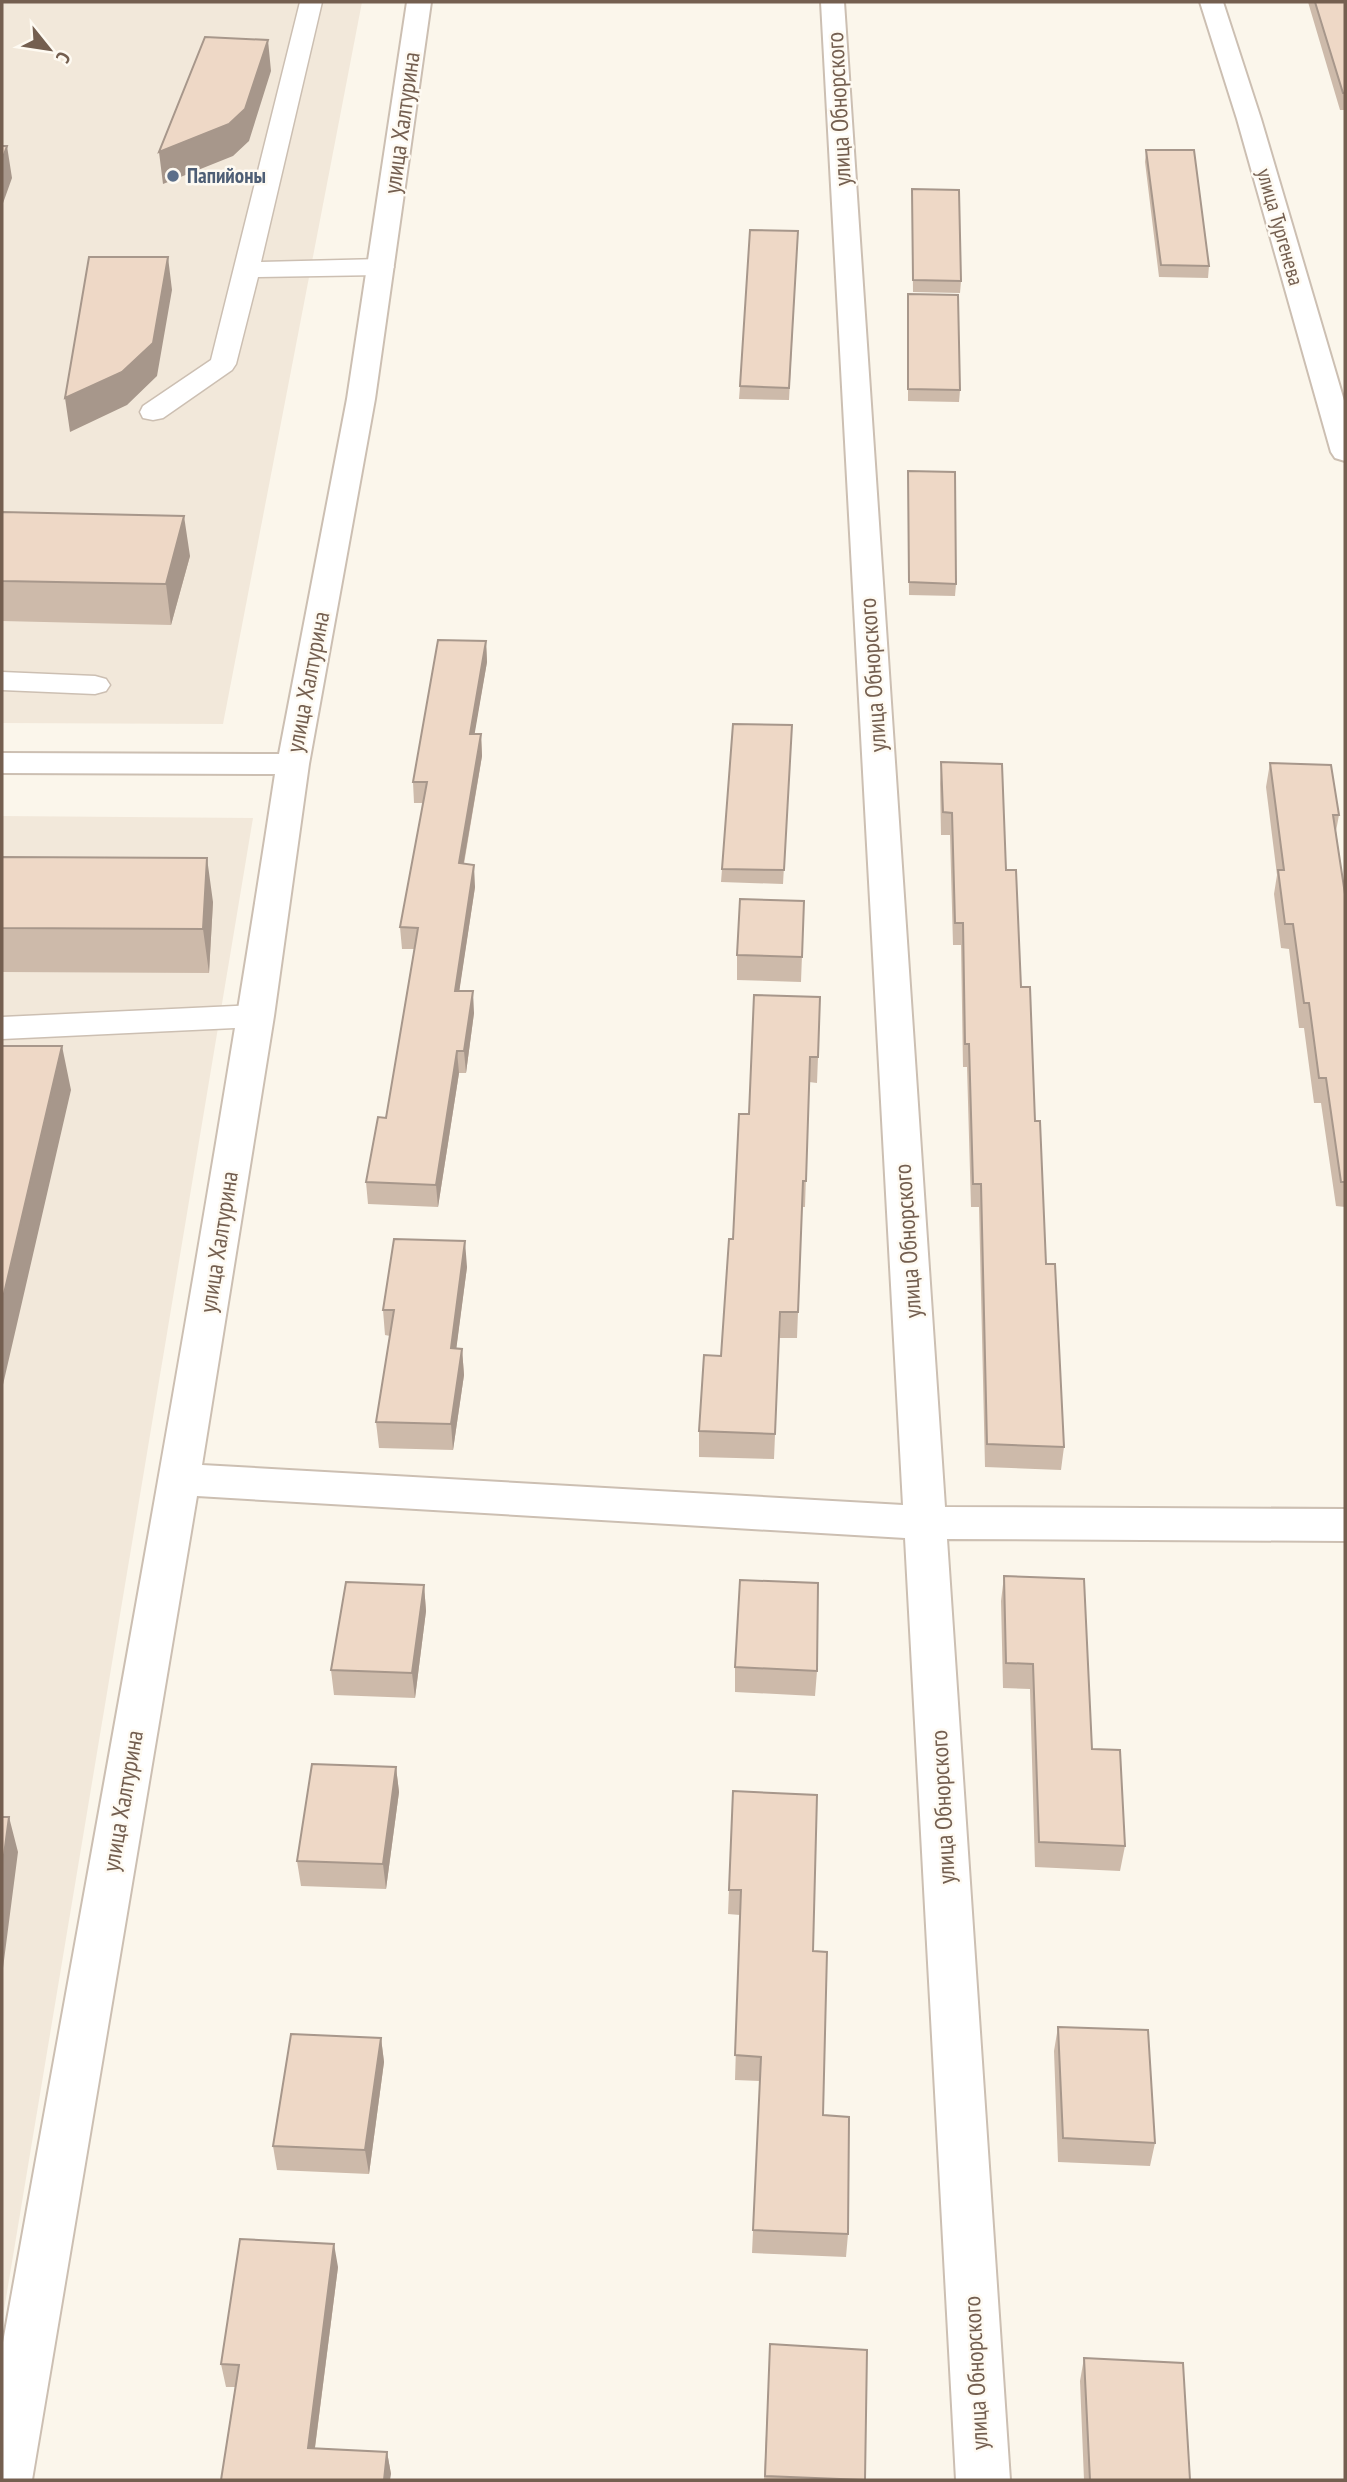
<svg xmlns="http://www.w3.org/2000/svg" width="1347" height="2482" font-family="'PT Sans Narrow',sans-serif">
  <rect width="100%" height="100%" fill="#fbf6eb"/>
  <path fill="#f2e8da" d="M2,2H362L223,724L2,723Z
    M2,816L253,818L2,2322Z"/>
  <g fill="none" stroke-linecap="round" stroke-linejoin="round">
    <defs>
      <path id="lane" d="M300,2H322L261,262L381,259L390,262L394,267L390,272L381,275L258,277L236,364L232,370L163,418L153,420L143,418L140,412L143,406L211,360Z
        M2,672L95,676L106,679L110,685L106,691L95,694L2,690Z
        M256,1005L268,1008L273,1016L268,1024L256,1027L2,1039V1017Z"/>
      <path id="street" d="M407,2H431L375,399L309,764L274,1016L202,1465L903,1505L821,2H844L945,1507L1345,1509V1541L947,1539L1010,2480H956L905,1538L197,1496L32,2480H2V2348C96,1824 195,1300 275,774L2,773V753L279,754L347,399Z
        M1200,2H1223L1261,119L1345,404V461L1335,458L1331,452L1237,119Z"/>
    </defs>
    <use href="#lane" stroke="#ccbfb2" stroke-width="3"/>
    <use href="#street" stroke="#ccbfb2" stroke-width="4"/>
    <use href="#lane" fill="#fff" fill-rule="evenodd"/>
    <use href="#street" fill="#fff" fill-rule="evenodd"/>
  </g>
  <path fill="#cdbaaa" d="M1308,2H1345V110H1340Z
    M1146,150L1209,266L1208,278L1159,277L1145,162Z
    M912,189L961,281L960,293L913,292Z
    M798,231L789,400L739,399L740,386Z
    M908,294L960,390L959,402L908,401Z
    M908,471L956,584L955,596L909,595Z
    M2,512L190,556L171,625L2,621Z
    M486,641L487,662L474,734H481L482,756L464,864L475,887L459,991L474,1013L466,1073H459L438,1207L368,1204L366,1182L386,1118L414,949H402L400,927L423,803H414L413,782Z
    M792,725L783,884L721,882L722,869Z
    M941,762L1006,870L1021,987L1035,1121L1046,1264L1064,1447L1061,1470L985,1467L979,1207H971L967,1067H963L961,945H953L950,835H941L940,784Z
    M1270,763L1339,815L1336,831L1345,894V1209V1207L1336,1206L1321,1103H1314L1304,1028H1299L1289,949L1281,948L1274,894L1277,875L1266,787Z
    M2,857L213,902L209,973L2,972Z
    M804,901L801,982L737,980V955Z
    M754,995L818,1057L817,1083L809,1082L805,1207H802L797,1338H779L774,1459L699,1457V1431L721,1356L733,1239L749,1114Z
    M467,1267L456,1349H462L464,1375L453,1450L379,1448L376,1422L390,1336L385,1335L383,1310Z
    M1004,1576L1092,1749L1125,1846L1120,1871L1035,1867L1030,1689L1003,1688L1001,1601Z
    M424,1585L426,1611L415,1698L334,1695L331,1670Z
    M735,1667L817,1671L815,1696L735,1692Z
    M396,1767L399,1792L386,1889L301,1886L297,1861Z
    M733,1791L813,1951L823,2115L848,2234L846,2257L752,2253L760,2081L735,2080L740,1915L728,1914Z
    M1058,2027L1155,2143L1150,2166L1058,2162L1054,2051Z
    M381,2038L384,2062L369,2174L277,2170L273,2146Z
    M338,2267L315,2448L387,2452L391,2474L221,2480L235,2387H226L221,2364Z
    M770,2344L865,2480H764Z
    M1084,2358L1190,2480H1084L1080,2381Z"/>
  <path fill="#a7978b" d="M268,40L271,71L249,141L233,156L163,184L159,152Z
    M7,146L12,178L2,206V160Z
    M168,257L172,290L157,376L127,405L70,432L65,398Z
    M184,516L190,556L171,625L166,584Z
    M486,641L487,662L471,755L470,734Z
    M481,734L482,756L460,884L459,863Z
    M207,858L213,902L209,973L203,929Z
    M474,865L475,887L456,1013L455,991Z
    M473,991L474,1013L466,1073L464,1051Z
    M62,1046L71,1090L2,1389V1302Z
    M457,1051L459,1073L438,1207L436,1185Z
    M465,1241L467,1267L453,1374L451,1348Z
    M462,1349L464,1375L453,1450L451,1424Z
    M424,1585L426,1611L415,1698L412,1673Z
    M396,1767L399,1792L386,1889L383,1864Z
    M9,1817L18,1852L3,1968L2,1964V1870Z
    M381,2038L384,2062L369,2174L365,2150Z
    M334,2244L338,2267L312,2470L308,2448Z
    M387,2452L391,2474L390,2480H384Z"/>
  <path fill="#eed8c6" stroke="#a7978b" stroke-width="2" d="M1315,2H1345V93H1343Z
    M205,37L268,40L245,109L229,124L159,152Z
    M2,146H7L2,160Z
    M1146,150H1194L1209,266L1161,265Z
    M912,189L959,190L961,281L913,280Z
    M750,230L798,231L789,388L740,386Z
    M89,257H168L153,343L122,372L65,398Z
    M908,294L958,295L960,390L908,389Z
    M908,471L955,472L956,584L909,582Z
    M2,512L184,516L166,584L2,581Z
    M438,640L486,641L470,734H481L459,863L474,865L455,991H473L464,1051H457L436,1185L366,1182L378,1117L386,1118L418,928L400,927L427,782H413Z
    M733,724L792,725L784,870L722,869Z
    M941,762L1002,764L1006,870H1016L1021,987H1030L1035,1121H1040L1046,1264H1055L1064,1447L987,1444L981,1184H973L969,1044H965L963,923H955L952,813L943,812Z
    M1270,763L1331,765L1339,815H1333L1345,894V1182H1341L1326,1078H1319L1309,1003H1304L1293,924H1285L1278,870H1284Z
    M2,857L207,858L203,929L2,928Z
    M740,899L804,901L802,957L737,955Z
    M754,995L820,997L818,1057H810L806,1181H803L798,1312H780L775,1434L699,1431L704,1355L721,1356L729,1239H733L739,1114H749Z
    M2,1046H62L2,1302Z
    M394,1239L465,1241L451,1348L462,1349L451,1424L376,1422L394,1310H383Z
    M1004,1576L1084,1579L1092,1749L1120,1750L1125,1846L1039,1842L1033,1664L1006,1663Z
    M740,1580L818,1583L817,1671L735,1667Z
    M346,1582L424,1585L412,1673L331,1670Z
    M312,1764L396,1767L383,1864L297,1861Z
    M733,1791L817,1795L813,1951L827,1952L823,2115L849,2117L848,2234L753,2230L761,2057L735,2055L741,1890H729Z
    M2,1817H9L2,1870Z
    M1058,2027L1148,2030L1155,2143L1063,2138Z
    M291,2034L381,2038L365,2150L273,2146Z
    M240,2239L334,2244L308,2448L387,2452L384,2480H221L239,2365L221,2364Z
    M770,2344L867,2350L865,2480L765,2476Z
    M1084,2358L1183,2363L1190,2480H1090Z"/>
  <circle fill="#5c6f8a" stroke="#fefaf2" stroke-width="2.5" cx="173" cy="176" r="7"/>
  <g text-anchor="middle" stroke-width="5" stroke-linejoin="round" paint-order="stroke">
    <g font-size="21" font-weight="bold" fill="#4e5e75" stroke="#fefaf2" text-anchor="start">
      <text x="187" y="183">Папийоны</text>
    </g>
    <g font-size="21" fill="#745f50" stroke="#fefaf2">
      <text transform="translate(1280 227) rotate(74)" y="7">улица Тургенева</text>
    </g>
    <g font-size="24" fill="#745f50" stroke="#fefaf2">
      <text transform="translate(839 109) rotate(-93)" y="8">улица Обнорского</text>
      <text transform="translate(402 123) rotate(-82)" y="8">улица Халтурина</text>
      <text transform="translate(873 675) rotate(-94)" y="8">улица Обнорского</text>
      <text transform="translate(308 682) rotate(-79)" y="8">улица Халтурина</text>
      <text transform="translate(908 1241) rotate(-94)" y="8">улица Обнорского</text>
      <text transform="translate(219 1242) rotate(-81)" y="8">улица Халтурина</text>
      <text transform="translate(123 1801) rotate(-80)" y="8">улица Халтурина</text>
      <text transform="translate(943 1807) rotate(-93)" y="8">улица Обнорского</text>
      <text transform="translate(976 2373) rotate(-93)" y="8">улица Обнорского</text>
    </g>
  </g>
  <rect width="1347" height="2482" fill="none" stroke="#745f50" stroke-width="7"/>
  <g transform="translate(49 49) rotate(120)" stroke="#fefaf2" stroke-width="5" paint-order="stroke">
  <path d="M0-5L12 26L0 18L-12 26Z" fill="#745f50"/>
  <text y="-10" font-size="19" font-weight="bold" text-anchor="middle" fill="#745f50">С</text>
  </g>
</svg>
